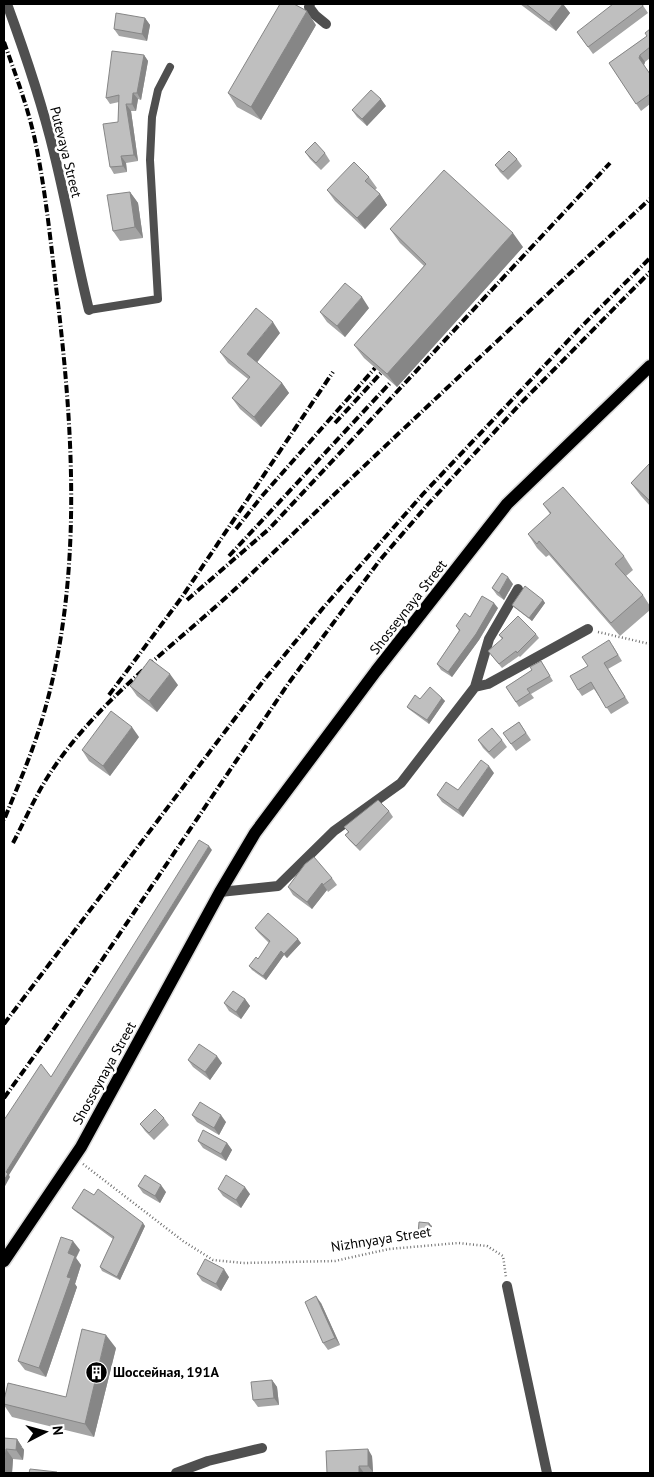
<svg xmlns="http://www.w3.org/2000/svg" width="654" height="1477" font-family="'PT Sans',sans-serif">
  <rect width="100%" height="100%" fill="#fff"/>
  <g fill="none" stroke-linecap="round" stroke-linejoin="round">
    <defs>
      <path id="primary" d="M4,1261L81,1147L220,892L255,833L376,671L507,504L650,366"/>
    </defs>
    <use href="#primary" stroke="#dbdbdb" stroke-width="15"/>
    <path stroke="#717171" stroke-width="2.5" stroke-dasharray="1 2.5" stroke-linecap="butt" d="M598,632L650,644
      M83,1164L183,1241L213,1260L243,1263L335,1261L389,1249L458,1243L487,1246L503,1256L506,1277"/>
    <path stroke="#4f4f4f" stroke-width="8" d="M89,310L158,299L150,160L152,117L158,90L170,67"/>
    <path stroke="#4f4f4f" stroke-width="10" d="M7,4C25,53 42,103 54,153C67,205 76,258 89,310
      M310,4L309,7L315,15L326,24
      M475,687L488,684L588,629
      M220,892L278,886L334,831L401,783L475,687L489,639L518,589
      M507,1286L547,1473
      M176,1473L208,1461L262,1448"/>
    <use href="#primary" stroke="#000" stroke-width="12"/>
    <path stroke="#000" stroke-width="4" stroke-dasharray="8 2.5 1 2.5" stroke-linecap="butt" d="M4,42C16,76 29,110 36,145C46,194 51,245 57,295C74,436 83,586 41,723C31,756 17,788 4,820
      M335,423L381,373
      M236,529L262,496L375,368
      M229,556L391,382
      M187,600L269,529L610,163
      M109,695L182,597L333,372
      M13,843C24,822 34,799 47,778C98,697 182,641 250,575C382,448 516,323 650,199
      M4,1024L264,680L323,608L423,494L579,329L650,258
      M4,1098L79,994L288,684L380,560L429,503L522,402L650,272"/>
  </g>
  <path fill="#a4a4a4" d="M520,4H563L570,13L556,31Z
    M642,4L648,13L593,54L577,32Z
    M145,18L150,25L147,41L119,36L114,29Z
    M316,25L261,120L237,107L228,93Z
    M650,29V58L645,62L644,65L650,74V104L641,111L609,63L647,36Z
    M144,55L148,61L141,100L138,99L136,111H131L138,161L126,163L127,172L114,174L110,167L118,122L119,102L110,104L106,98Z
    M386,106L367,126L357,117L352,110Z
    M305,152L325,153L330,161L321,170L310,159Z
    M517,159L522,166L508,180L500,172L495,165Z
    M369,177L377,188L375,190L380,194L387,205L365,229L335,201L327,190Z
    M130,192L138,203L143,238L120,241L113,231Z
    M390,229L523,247L397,387L364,358L354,345L424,266L400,243Z
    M369,308L345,337L327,322L320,312Z
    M280,333L257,362L282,383L289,393L261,427L240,409L232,398L248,379L228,363L220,352Z
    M650,463V506L641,496L631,483Z
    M543,504L624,556L633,570L626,576L643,595L650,606V610L620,636L549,555L546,557L537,548L528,534L550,514Z
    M513,584L504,600L497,595L492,588Z
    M543,600L545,603L532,621L515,608L512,605Z
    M498,608L479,640L452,677L441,670L437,664L459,631L456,626L470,617Z
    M536,634L539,638L520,657L519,656L502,668L491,655L502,639L499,635Z
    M613,646L622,661L608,669L629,703L611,714L594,689L582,696L578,690L588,666Z
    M541,661L553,681L531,694L534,698L519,707L506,687L532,670Z
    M178,685L157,712L137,696L130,686Z
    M442,698L445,701L429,724L410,710L407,707L420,699Z
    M519,722L531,740L516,751L503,733Z
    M139,737L110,776L89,761L82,750Z
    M478,740H502L507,747L494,759L483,748Z
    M494,773L463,817L442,802L437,795L458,790Z
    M389,811L393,817L360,851L349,840L345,835L348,832L344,827Z
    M332,878L337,885L328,892L327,890L312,909L293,895L288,887Z
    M255,928L301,943L287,958L284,955L266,980L252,970L249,966L258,959L269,943L258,932Z
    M245,999L250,1006L241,1019L229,1011L224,1003Z
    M188,1060L222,1063L210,1080L193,1067Z
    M192,1115L226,1122L219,1135L197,1122Z
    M164,1118L169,1125L154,1140L145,1131L140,1124Z
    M198,1141L227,1143L232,1150L226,1161L203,1148Z
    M138,1186L166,1192L160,1203L143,1193Z
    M218,1189L250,1194L241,1208L223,1196Z
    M94,1195L145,1226L120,1280L102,1271L100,1267L113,1239L75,1211L72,1208Z
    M432,1226L431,1238H421L418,1234Z
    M80,1250L76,1258L81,1265L75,1284L77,1287L46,1377L25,1370L18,1361Z
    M197,1274L229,1277L221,1291L202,1281Z
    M321,1303L340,1345L328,1350L323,1343Z
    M116,1348L94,1437L12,1417L4,1405V1400L66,1397Z
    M272,1380L277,1387L279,1405L258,1407L253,1400Z
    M4,1438L17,1439L24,1450L23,1460L13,1459L12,1473H4Z
    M372,1456L373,1472L364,1473H327Z"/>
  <path fill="#868686" d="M563,4L570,13L556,31L549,22Z
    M307,11L316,25L261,120L251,107Z
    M145,18L150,25L147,41L142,34Z
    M144,55L148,61L141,100L137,93Z
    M640,55L645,62L644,65L639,58Z
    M133,93L138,99L136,111L132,104Z
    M381,99L386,106L367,126L362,119Z
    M126,104L131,111L138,161L134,155Z
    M121,156L126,163L127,172L123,166Z
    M130,192L138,203L143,238L135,227Z
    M380,194L387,205L365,229L357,218Z
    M513,233L523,247L397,387L387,374Z
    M362,297L369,308L345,337L337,326Z
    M273,322L280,333L255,365L247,354Z
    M282,383L289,393L261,427L254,417Z
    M508,577L513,584L504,600L499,593Z
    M543,600L545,603L532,621L529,618Z
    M494,603L498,608L479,640L452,677L448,672Z
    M170,674L178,685L157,712L149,701Z
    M442,698L445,701L429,724L427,720Z
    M132,727L139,737L110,776L103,766Z
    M489,766L494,773L463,817L458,810Z
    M209,846L212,850L9,1175L10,1177L4,1188V1180L6,1172Z
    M322,883L327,890L312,909L307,902Z
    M298,939L301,943L287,958L284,954Z
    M281,951L284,955L266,980L263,976Z
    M245,999L250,1006L241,1019L236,1012Z
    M217,1056L222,1063L210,1080L205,1072Z
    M221,1115L226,1122L219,1135L214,1128Z
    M227,1143L232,1150L226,1161L221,1154Z
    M161,1185L166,1192L160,1203L155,1196Z
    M245,1187L250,1194L241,1208L236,1200Z
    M143,1223L145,1226L120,1280L117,1277Z
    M429,1223L432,1226L431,1238L429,1234Z
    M73,1241L80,1250L76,1258L81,1265L75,1284L77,1287L46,1377L39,1368L67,1277L68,1253Z
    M224,1269L229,1277L221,1291L216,1284Z
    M316,1296L321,1303L340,1345L335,1338Z
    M106,1335L116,1348L94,1437L85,1424Z
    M272,1380L277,1387L279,1405L274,1398Z
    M17,1439L24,1450L23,1460L16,1450Z
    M6,1449L13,1459L12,1473H4Z
    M368,1449L372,1456L373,1472L368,1466Z
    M359,1466L364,1473H359Z"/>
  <path fill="#bfbfbf" stroke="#868686" d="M280,4H294L307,11L251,107L228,93Z
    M526,4H563L549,22Z
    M613,4H642L643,6L588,47L577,32Z
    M116,13L145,18L142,34L114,29Z
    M650,29V47L640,55L639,58L650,74V94L636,104L609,63L647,36L645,33Z
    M112,51L144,55L137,93H133L132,104H126L134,155L121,156L123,166L110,167L103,124L118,122L119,95L106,98Z
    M371,90L381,99L362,119L352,110Z
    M315,142L325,153L316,163L305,152Z
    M509,151L517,159L503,172L495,165Z
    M354,162L369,177L365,181L380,194L357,218L327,190Z
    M444,170L513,233L387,374L354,345L426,264L390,229Z
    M130,192L135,227L113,231L107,195Z
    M345,283L362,297L337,326L320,312Z
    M256,308L273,322L247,354L282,383L254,417L232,398L250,377L220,352Z
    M650,463V501L631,483Z
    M563,487L624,556L615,564L643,595L611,623L539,541L537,544L528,534L551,513L543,504Z
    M502,573L508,577L499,593L492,588Z
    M525,586L543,600L529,618L512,605Z
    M482,596L494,603L476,634L448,672L437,664L460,630L456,626L465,613L470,617Z
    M518,616L536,634L517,653L516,651L499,664L488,651L503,638L499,635Z
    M609,640L618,655L604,663L625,697L606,708L591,682L578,690L570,676L588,666L582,657Z
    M150,659L170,674L149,701L130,686Z
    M541,661L550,676L527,689L530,693L516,702L506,687L532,670L530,667Z
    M430,687L442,698L427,720L407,707L415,695L420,699Z
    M111,711L132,727L103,766L82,750Z
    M519,722L526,733L511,744L503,733Z
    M492,728L502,740L489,752L478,740Z
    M481,760L489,766L458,810L437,795L446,782L458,790Z
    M378,800L389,811L356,846L345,835L349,832L344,827Z
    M199,840L209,846L6,1172L8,1174L4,1180V1120L41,1064L51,1077Z
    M314,857L332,878L323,885L322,883L307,902L288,887L305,864Z
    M268,913L298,939L284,954L281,951L263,976L249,966L256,957L258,959L270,941L255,928Z
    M233,991L245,999L236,1012L224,1003Z
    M199,1044L217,1056L205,1072L188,1060Z
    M200,1102L221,1115L214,1128L192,1115Z
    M155,1109L164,1118L149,1133L140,1124Z
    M203,1130L227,1143L221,1154L198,1141Z
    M145,1175L161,1185L155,1196L138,1186Z
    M226,1175L245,1187L236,1200L218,1189Z
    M84,1189L94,1195L98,1189L143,1223L117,1277L100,1267L114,1237L72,1208Z
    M419,1222L429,1223V1234H418Z
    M61,1237L73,1241L68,1253L75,1256L67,1277L71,1278L39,1368L18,1361Z
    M205,1259L224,1269L216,1284L197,1274Z
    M316,1296L335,1338L323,1343L305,1302Z
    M82,1329L106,1335L85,1424L4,1404V1400L8,1383L66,1397Z
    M272,1380L274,1398L253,1400L251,1382Z
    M4,1438L17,1439L16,1450L6,1449L4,1468Z
    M368,1449V1466H359V1473H327L326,1451Z
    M30,1469L57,1472V1473H29Z"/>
  <defs>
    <symbol id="building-disc" viewBox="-11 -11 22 22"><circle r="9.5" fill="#000" stroke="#fff"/><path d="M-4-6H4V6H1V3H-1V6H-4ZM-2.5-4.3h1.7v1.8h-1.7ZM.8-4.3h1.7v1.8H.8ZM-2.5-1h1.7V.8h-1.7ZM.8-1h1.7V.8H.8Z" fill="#fff"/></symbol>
  </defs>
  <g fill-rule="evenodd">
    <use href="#building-disc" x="84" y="1360" width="25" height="25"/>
  </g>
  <g text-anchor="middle" stroke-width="5" stroke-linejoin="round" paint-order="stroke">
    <g font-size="14" fill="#000" stroke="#fff">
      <text transform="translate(66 152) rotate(76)" y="5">Putevaya Street</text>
      <text transform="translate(408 607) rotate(-52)" y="5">Shosseynaya Street</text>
      <text transform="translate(104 1073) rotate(-61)" y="5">Shosseynaya Street</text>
      <text transform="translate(381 1239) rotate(-9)" y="5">Nizhnyaya Street</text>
    </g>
    <g font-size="14" font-weight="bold" fill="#000" stroke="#fff" text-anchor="start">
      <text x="113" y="1377">Шоссейная, 191А</text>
    </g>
  </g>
  <rect width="654" height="1477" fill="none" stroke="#000000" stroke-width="10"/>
  <g transform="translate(45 1432) rotate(84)" stroke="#ffffff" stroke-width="4" paint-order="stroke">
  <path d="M0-4L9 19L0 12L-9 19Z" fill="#000000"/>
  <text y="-8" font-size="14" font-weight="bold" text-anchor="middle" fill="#000000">N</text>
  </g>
</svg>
